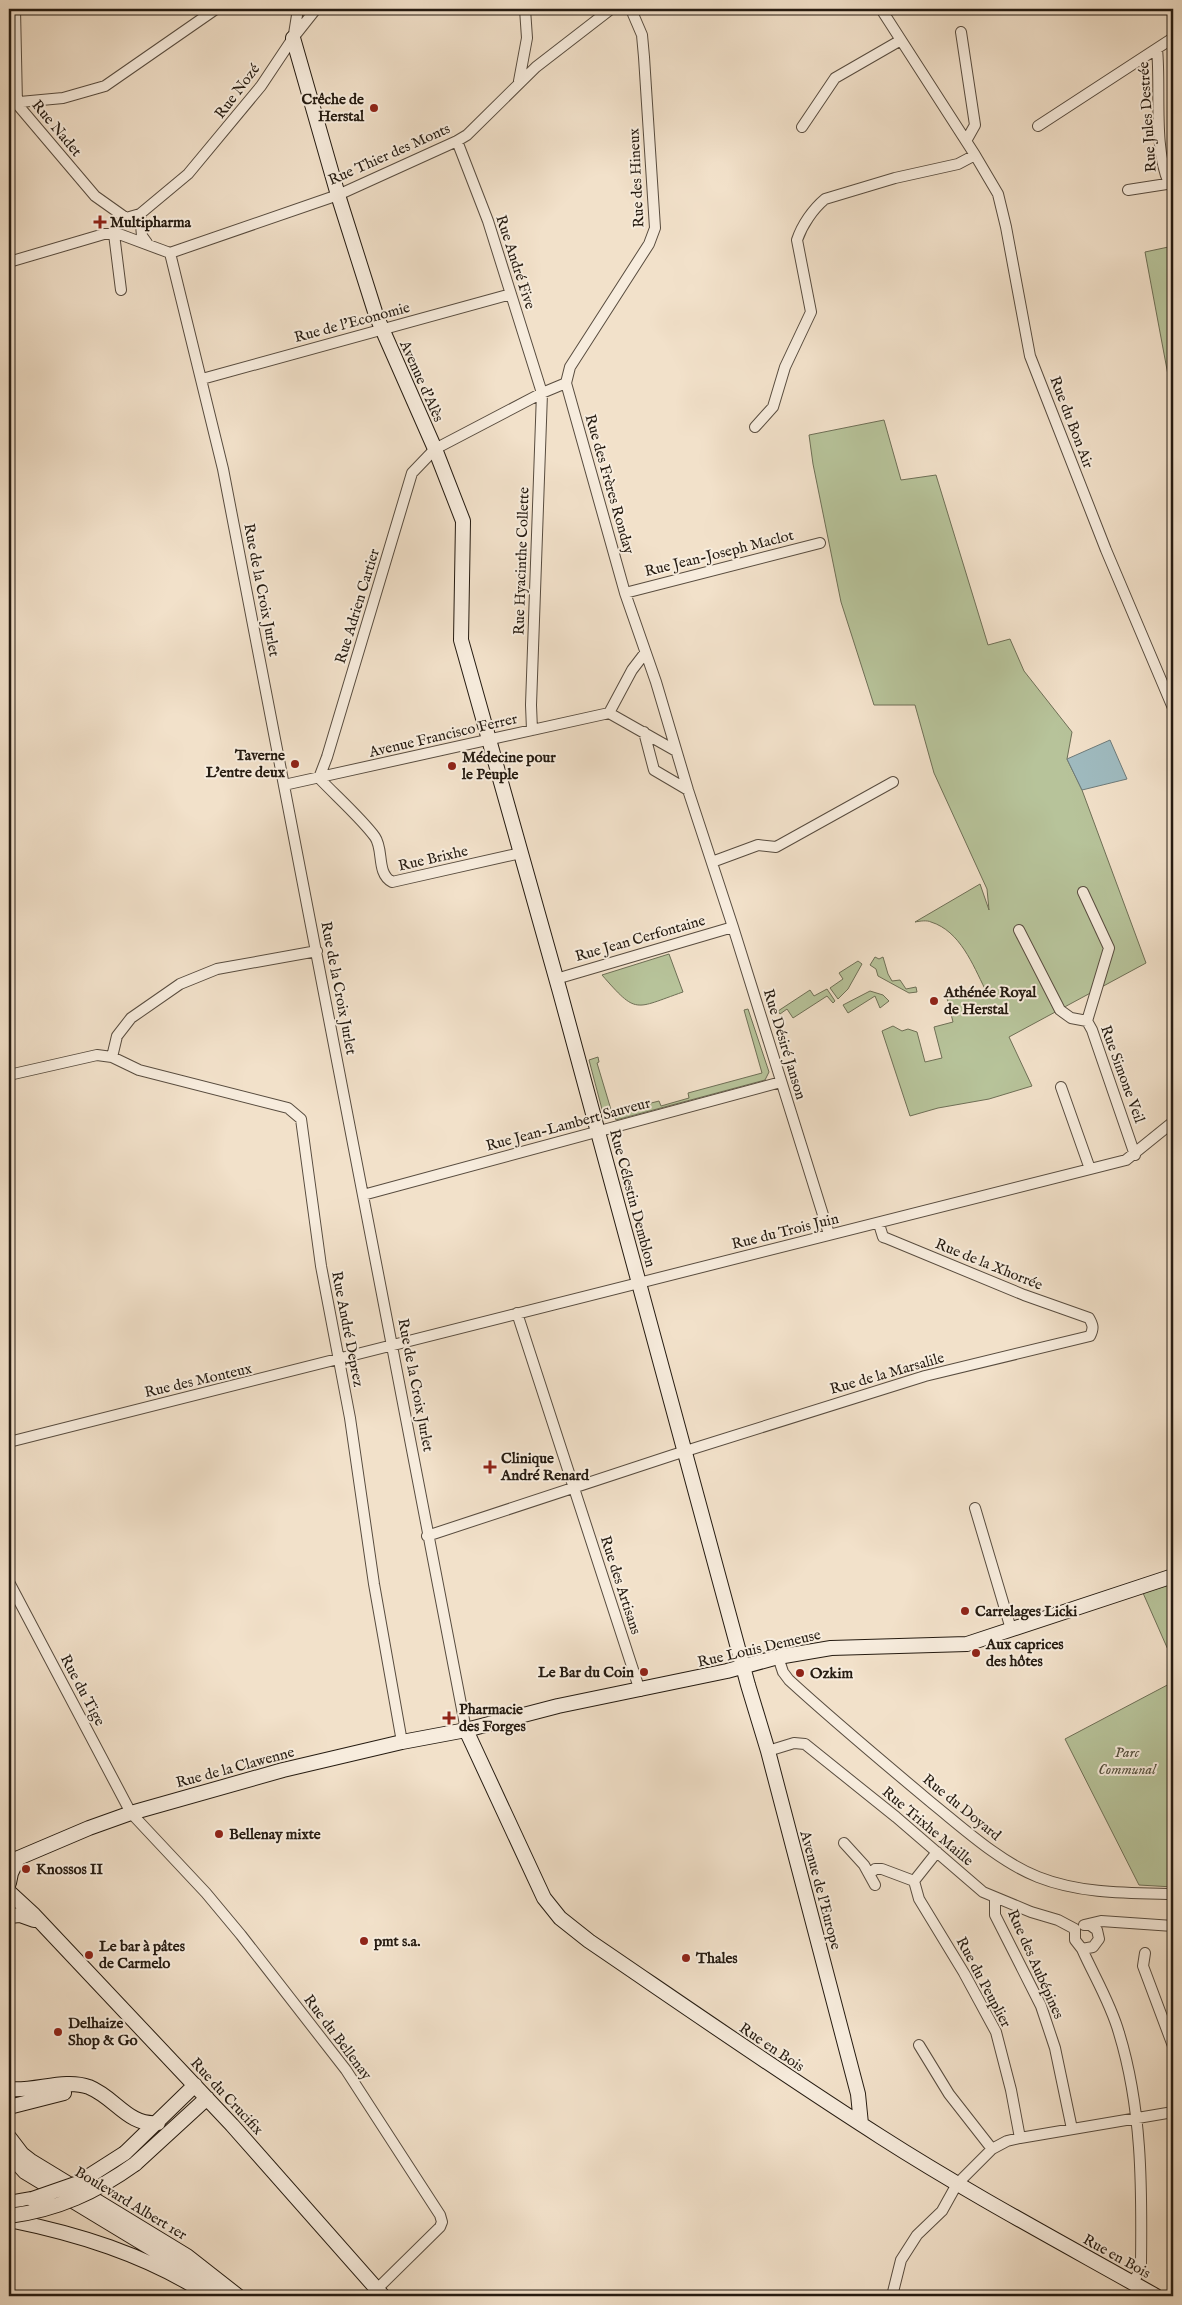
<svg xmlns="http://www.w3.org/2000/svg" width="1182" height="2305" font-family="'IM FELL English',serif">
  <rect width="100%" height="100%" fill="#f2e1ca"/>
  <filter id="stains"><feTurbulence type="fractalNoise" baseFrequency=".004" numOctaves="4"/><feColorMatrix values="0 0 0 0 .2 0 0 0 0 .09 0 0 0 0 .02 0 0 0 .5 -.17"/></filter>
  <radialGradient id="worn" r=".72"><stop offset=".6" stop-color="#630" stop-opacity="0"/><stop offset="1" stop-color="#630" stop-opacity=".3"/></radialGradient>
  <path fill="#b7c39a" stroke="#6e6f56" d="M1173,246V391H1171L1145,252Z
    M884,420L901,480L936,475L988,645L1010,639L1024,671L1072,732L1067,759L1082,790L1146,963L1009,1037L1032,1086L989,1099L938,1108L910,1116L882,1031L893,1026L902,1031L908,1029L917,1032L925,1062L942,1058L934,1027L953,1022L946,994L963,989L979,998L985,989C973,965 960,931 931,922C927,920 920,921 915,922L980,884L989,910L987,889L934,773L915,705H874L841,602L813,464L809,435Z
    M669,954L683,992C634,1009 637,1015 602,975Z
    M875,957L879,959L883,957L888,974L892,981L900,980L906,989L916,987L917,992L909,993L878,976L876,969L870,965Z
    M858,961L862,964L848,989L838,999L830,988L843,979L839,973Z
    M827,989L835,1001L833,1003L827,996L793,1018L787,1009L780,1014L778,1011L810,990L814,996Z
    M870,991L883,995L889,1001L880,1008L875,996L848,1013L843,1005Z
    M748,1009L769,1072L765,1080L616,1120L614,1113L611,1114L610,1111L603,1113L589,1060L598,1057L599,1062L597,1063L612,1113L659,1101L661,1106L689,1098L688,1093L762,1073L744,1010Z
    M1173,1582V1661L1143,1593Z
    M1173,1682V1887L1139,1885L1065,1739Z"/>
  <path fill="#9fbbc0" stroke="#6e7b7a" d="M1110,740L1127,779L1082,790L1067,759Z"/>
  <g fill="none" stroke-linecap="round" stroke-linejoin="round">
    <defs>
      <path id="street" d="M15,9L17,104L95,196L126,218L140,214L188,174L261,86L293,38L316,9
        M881,9L975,155L998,194L1006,227L1030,356L1106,550L1173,708
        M961,32L975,125L966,141
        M294,34L298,9
        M1157,49C1161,87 1153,149 1169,183
        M519,81L527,38L525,9
        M9,103L63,98L105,86L216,9
        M1038,126L1173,38
        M802,127L835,78L901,40
        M457,141L488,221L542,393L531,705L532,730
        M1128,190L1173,183
        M140,214L142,236L147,243
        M114,234L121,290
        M170,253L223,469L466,1730
        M170,253L338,195L457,141L467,135L536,67L611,9
        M9,262L104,234H119L170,253
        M202,379L511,294
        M566,383L625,593L656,682L688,790L733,927L829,1234
        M566,383L570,367L649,244L655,228L644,57L642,35L633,14V9
        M755,427L773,407L785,367L811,312L797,240C802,225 813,209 825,199L895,178L958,164L975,155
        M625,593L820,543
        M609,713L676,751
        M609,713L632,670L645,653
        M644,732L654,770L688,790
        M284,785L609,713
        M521,853L392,882C376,873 384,850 375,837C362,819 335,795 319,778L327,757L412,473L435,449L542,393L566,383
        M712,862L758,845L776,847L893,782
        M1083,892L1109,948L1087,1021L1092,1030L1135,1155
        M1019,930L1060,1010L1071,1018L1087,1021
        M556,979L733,927
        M112,1057L117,1036L131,1018L180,984L217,969L317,951
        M9,1075L97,1055L112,1057L139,1070L288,1108L301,1119L321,1266L350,1418L374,1584L402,1742
        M1061,1087L1090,1169
        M363,1195L781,1082
        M517,1313L640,1691
        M9,1442L1126,1160L1173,1122
        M975,1508L1011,1629
        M427,1536L673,1455L925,1376L1090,1336C1094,1328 1093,1325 1089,1318L1024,1295L886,1238L883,1237L879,1224
        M9,1582L131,1813L206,1893L241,1935L346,2070L440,2215L442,2222L440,2227L377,2289
        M778,1657L783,1672L789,1680C836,1723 884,1763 933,1804C964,1829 1000,1862 1038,1877C1081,1894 1128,1893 1173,1894
        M768,1751L794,1743L805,1744L896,1817L983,1892L1031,1912L1058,1920L1075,1929
        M844,1843L864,1865L875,1885
        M870,1874L875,1869H882L914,1881
        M914,1881L919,1899L964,1973L996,2032L1011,2090L1020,2138
        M914,1881L937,1852
        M995,1899V1915L1041,2006L1055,2048L1072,2129
        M1084,1925L1101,1921L1173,1926
        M1075,1929V1940L1082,1949C1094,1976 1111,2004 1119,2033C1142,2108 1142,2186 1141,2264L1138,2274L1132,2283
        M1082,1949L1093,1947L1099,1939L1097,1930L1090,1925H1085
        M1145,1953L1143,1966L1173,2046
        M919,2045L949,2094L992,2149
        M892,2296L901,2260L917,2235L942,2211L957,2184L992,2149L1007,2141L1020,2138L1173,2112"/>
      <path id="secondary" d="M293,38L338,195L376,315L435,449L463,521L461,640L560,992L748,1685L768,1751L858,2094L861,2124
        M466,1730L544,1898L560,1918L589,1941C686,2007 782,2074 881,2137C970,2194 1064,2244 1156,2296
        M9,1862L89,1828L131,1813L283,1770L402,1742L466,1730L558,1706L727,1671L778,1657L831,1648L967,1644L1173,1576
        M9,1883L11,1873L18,1858
        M9,1892L34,1915L232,2125L383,2296
        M9,1916L20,1915L34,1920
        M9,2089C35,2092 64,2078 89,2087C116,2098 128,2126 158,2123
        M9,2107L64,2093
        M9,2137L22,2154L31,2161L187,2256L238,2296
        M125,2153L195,2085
        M9,2154L25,2172L172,2261L223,2296
        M135,2164L207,2098
        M9,2203L32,2199
        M9,2220C78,2234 143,2254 204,2292"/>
    </defs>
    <use href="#street" stroke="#584c3f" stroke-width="12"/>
    <use href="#secondary" stroke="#251b11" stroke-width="16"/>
    <use href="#street" stroke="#f7ecdd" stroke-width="10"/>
    <use href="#secondary" stroke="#f7ecdd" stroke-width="14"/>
    <defs>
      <path id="secondary-bridge" d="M32,2199L78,2183L125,2153
        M9,2216C57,2210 96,2192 135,2164"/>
    </defs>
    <use href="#secondary-bridge" stroke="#251b11" stroke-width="16" stroke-linecap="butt"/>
    <use href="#secondary-bridge" stroke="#f7ecdd" stroke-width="14"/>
  </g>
  <g fill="#8f2418" stroke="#f7ecdd" stroke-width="2">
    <circle cx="374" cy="108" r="5"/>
    <path d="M97.5 214.5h5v5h5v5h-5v5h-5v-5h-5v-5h5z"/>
    <circle cx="295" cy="764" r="5"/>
    <circle cx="452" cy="766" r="5"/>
    <circle cx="934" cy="1001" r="5"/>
    <path d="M487.5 1459.5h5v5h5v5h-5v5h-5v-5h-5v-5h5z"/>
    <circle cx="965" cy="1611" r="5"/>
    <circle cx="976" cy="1653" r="5"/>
    <circle cx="644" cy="1672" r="5"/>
    <circle cx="800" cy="1673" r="5"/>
    <path d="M446.5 1710.5h5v5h5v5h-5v5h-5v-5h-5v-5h5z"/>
    <circle cx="219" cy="1834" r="5"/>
    <circle cx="26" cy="1869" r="5"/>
    <circle cx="364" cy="1941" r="5"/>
    <circle cx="89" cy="1955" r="5"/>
    <circle cx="686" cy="1958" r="5"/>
    <circle cx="58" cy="2032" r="5"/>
  </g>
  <g text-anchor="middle" stroke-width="4" stroke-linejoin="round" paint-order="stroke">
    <g font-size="15" fill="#251b11" stroke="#f7ecdd">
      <text transform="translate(237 91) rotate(-53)" y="5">Rue Nozé</text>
      <text transform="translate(1147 117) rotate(-94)" y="5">Rue Jules Destrée</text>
      <text transform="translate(57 128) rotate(50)" y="5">Rue Nadet</text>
      <text transform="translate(389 154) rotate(-24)" y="5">Rue Thier des Monts</text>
      <text transform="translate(636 178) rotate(-93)" y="5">Rue des Hineux</text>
      <text transform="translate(516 262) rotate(72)" y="5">Rue André Five</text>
      <text transform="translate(352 322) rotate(-15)" y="5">Rue de l'Economie</text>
      <text transform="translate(422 381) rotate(66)" y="5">Avenue d'Alès</text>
      <text transform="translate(1072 422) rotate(69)" y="5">Rue du Bon Air</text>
      <text transform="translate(610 484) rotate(74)" y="5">Rue des Frères Ronday</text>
      <text transform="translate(719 553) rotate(-14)" y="5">Rue Jean-Joseph Maclot</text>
      <text transform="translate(521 561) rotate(-88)" y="5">Rue Hyacinthe Collette</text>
      <text transform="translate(262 590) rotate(79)" y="5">Rue de la Croix Jurlet</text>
      <text transform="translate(357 606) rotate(-73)" y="5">Rue Adrien Cartier</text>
      <text transform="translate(443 735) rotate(-13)" y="5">Avenue Francisco Ferrer</text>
      <text transform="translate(433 858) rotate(-13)" y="5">Rue Brixhe</text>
      <text transform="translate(640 938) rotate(-16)" y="5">Rue Jean Cerfontaine</text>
      <text transform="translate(339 988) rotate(79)" y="5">Rue de la Croix Jurlet</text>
      <text transform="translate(785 1044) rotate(73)" y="5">Rue Désiré Janson</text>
      <text transform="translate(1123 1074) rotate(70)" y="5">Rue Simone Veil</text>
      <text transform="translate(568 1124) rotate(-15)" y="5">Rue Jean-Lambert Sauveur</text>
      <text transform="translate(633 1198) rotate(75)" y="5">Rue Célestin Demblon</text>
      <text transform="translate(785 1231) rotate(-14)" y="5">Rue du Trois Juin</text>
      <text transform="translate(989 1264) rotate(22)" y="5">Rue de la Xhorrée</text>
      <text transform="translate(348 1329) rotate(79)" y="5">Rue André Deprez</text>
      <text transform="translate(887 1373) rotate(-16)" y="5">Rue de la Marsalile</text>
      <text transform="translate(198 1380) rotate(-13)" y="5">Rue des Monteux</text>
      <text transform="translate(416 1385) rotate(79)" y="5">Rue de la Croix Jurlet</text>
      <text transform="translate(621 1585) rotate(72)" y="5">Rue des Artisans</text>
      <text transform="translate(759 1648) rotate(-13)" y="5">Rue Louis Demeuse</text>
      <text transform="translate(83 1690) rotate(62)" y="5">Rue du Tige</text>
      <text transform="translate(235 1767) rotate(-15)" y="5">Rue de la Clawenne</text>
      <text transform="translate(962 1807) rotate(39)" y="5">Rue du Doyard</text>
      <text transform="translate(928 1826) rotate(40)" y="5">Rue Trixhe Maille</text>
      <text transform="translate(821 1890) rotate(75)" y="5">Avenue de l'Europe</text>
      <text transform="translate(1036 1964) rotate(66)" y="5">Rue des Aubépines</text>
      <text transform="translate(984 1982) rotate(62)" y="5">Rue du Peuplier</text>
      <text transform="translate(338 2037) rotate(53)" y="5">Rue du Bellenay</text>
      <text transform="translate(772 2047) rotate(34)" y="5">Rue en Bois</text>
      <text transform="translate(227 2096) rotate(47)" y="5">Rue du Crucifix</text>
      <text transform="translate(131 2203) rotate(31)" y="5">Boulevard Albert 1er</text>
      <text transform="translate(1117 2256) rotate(29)" y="5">Rue en Bois</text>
    </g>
    <g font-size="15" font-weight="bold" fill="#251b11" stroke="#f7ecdd" text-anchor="start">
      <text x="364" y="104" text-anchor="end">Crêche de<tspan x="364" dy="17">Herstal</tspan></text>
      <text x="110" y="227">Multipharma</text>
      <text x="285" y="760" text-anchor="end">Taverne<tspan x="285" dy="17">L'entre deux</tspan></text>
      <text x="462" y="762">Médecine pour<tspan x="462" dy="17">le Peuple</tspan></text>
      <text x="944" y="997">Athénée Royal<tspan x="944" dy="17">de Herstal</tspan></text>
      <text x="501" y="1463">Clinique<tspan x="501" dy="17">André Renard</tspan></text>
      <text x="975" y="1616">Carrelages Licki</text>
      <text x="986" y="1649">Aux caprices<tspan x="986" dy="17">des hôtes</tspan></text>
      <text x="634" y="1677" text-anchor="end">Le Bar du Coin</text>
      <text x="810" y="1678">Ozkim</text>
      <text x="459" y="1714">Pharmacie<tspan x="459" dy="17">des Forges</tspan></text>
      <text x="229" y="1839">Bellenay mixte</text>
      <text x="36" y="1874">Knossos II</text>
      <text x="374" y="1946">pmt s.a.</text>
      <text x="99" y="1951">Le bar à pâtes<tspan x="99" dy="17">de Carmelo</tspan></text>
      <text x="696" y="1963">Thales</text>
      <text x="68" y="2028">Delhaize<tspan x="68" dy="17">Shop &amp; Go</tspan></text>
    </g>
    <g font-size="15" font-style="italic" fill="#514d3a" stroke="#f7ecdd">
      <text x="1127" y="1757">Parc<tspan x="1127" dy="17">Communal</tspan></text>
    </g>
  </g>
  <rect width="1182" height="2305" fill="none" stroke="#f2e1ca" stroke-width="30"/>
  <rect x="10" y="10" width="1162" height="2285" fill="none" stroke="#251b11" stroke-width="2.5"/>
  <rect x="15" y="15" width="1152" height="2275" fill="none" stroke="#251b11"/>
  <rect width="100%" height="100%" filter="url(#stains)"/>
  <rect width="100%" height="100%" fill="url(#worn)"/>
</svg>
